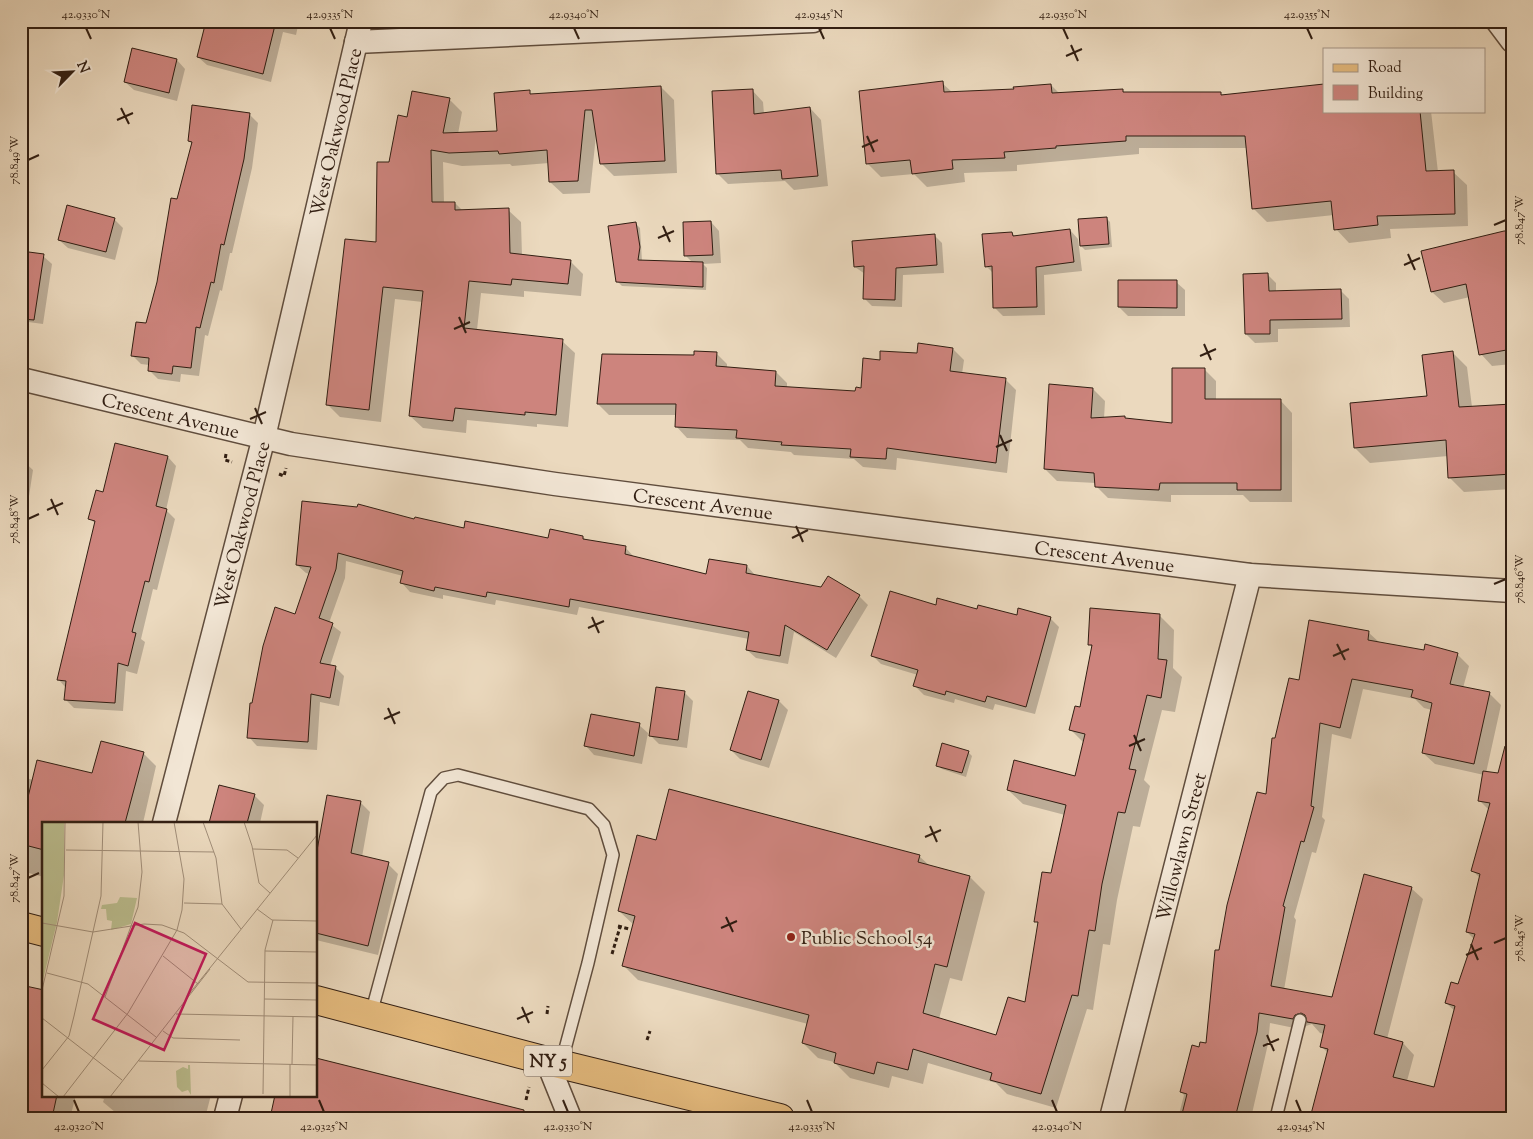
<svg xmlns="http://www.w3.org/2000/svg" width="1533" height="1139" font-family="'Sorts Mill Goudy',serif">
  <rect width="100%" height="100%" fill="#ebd9be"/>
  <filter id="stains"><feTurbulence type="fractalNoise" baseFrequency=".004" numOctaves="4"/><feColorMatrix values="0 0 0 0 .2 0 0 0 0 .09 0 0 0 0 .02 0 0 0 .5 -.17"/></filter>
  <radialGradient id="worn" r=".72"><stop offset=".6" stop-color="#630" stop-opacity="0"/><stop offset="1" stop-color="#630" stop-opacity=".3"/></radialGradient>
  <path fill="#0003" fill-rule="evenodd" d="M208,21H299L296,35L283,32L271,82L207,65L198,57Z
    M133,49L177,60L185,69L177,101L134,90L125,82Z
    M942,83L953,93L1015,90L1051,85L1060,94L1122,90L1125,93H1220L1223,96L1324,85V111H1431L1438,172H1453L1467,185L1468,226L1390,229L1391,238L1349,243L1336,229L1334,215L1267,222L1253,208L1247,148H1139V154L1017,165V171L964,173L965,182L927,187L914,174L881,177L867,163Z
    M661,87L674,100L677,173L614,176L601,163L596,135L590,193L563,194L550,182L549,163L512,166L510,164L462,166L443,162L444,203H455L463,211L508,210L521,222L522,256L570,261L583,274L581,296L524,291V297L481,293L477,330L562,341L575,353L568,427L537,424V427L467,420L466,433L423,428L410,416L423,302L395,299L381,422L340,417L327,404L378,244L390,163L408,118L449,99L462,112L458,134L498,132L529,92L532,95Z
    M752,90L763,102L764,114L810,108L821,120L828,186L794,190L785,181L728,184L717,173Z
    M249,114L258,123L252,168L232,253H230L222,291L220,290L208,336L205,335L199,376L181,374L180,382L158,379L149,370V365L141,364L132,355L147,325L193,144L189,141Z
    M1106,218L1110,222L1112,247L1085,250L1081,246Z
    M114,219L123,228L115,260L68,248L59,240Z
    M711,222L719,231L721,263L703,264L707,268L706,290L622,286L617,281L636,224L640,228L642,261L693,263L686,256Z
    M1070,230L1078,239L1082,271L1044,275L1045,315L1003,316L994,307V274L986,266L1012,233L1015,237Z
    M1512,232V364L1492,366L1481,354L1470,297L1444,303L1432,292Z
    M935,236L942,243L944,273L903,275L902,307L872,306L865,299V274L855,267Z
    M21,252L43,256L52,264L43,324L21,321Z
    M1267,274L1276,283V292L1341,291L1349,299L1350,327L1278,329V342L1255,343L1246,334Z
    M1176,282L1185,290V316H1128L1119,307Z
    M953,349L964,360L962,374L1005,379L1016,390L1007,473L897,458L896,470L863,467L854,459L794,455L791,452L748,448L740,440L687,438L676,426L677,415H609L598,404L603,355L695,356L716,353L727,364V368L776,372L787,383V388L856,392L862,389L881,361Z
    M1452,352L1467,367L1472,407L1512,405V489L1464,492L1449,477L1448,456L1370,463L1355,448L1429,398Z
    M1204,369L1216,381V400H1280L1292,413V502H1250L1243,495H1171V502L1108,498L1096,486V483L1057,481L1045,469L1093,389L1105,401L1104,419L1173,424Z
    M168,457L176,466L166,510L175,519L157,590L153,589L141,639L145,642L137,674L126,671L123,711L74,708L65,699L66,688L59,680L96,524L90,519L104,493Z
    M21,459L33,470L24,529H21Z
    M415,521L549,540L583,537L587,541L625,547L634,557L707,575L747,566L755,575L859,596L868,605L836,658L794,632L788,664L756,658L747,650L749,639L579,607L577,615L496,600L495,605L443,595V599L410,592L402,583L403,576L346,561L345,578L329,623L341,632L330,666L335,667L344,676L339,706L320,702L317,750L257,746L249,737L253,704L296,616L310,574L306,573L297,565Z
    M936,607L1050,618L1059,627L1035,714L995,704L993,710L955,699L954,703L924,695L915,686L918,675L881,664L872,655Z
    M1159,615L1174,630L1173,668L1182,677L1175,712L1162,710L1144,780L1150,786L1140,827L1133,826L1117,900L1110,945L1103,944L1093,1010L1087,1009L1056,1108L1007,1094L996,1083L928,1063L923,1084L892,1076L889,1088L850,1078L834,1062L818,1058L803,1043L808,1024L638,980L623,965L634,925L619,911L657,842L919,856L930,866L970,877L985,892L962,981L950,978L939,1019L997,1037L1026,1004L1039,925L1036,921L1052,874L1065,815L1023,804L1008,790L1076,778L1084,743L1070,729L1081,709L1092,647L1089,644Z
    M1368,632L1380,643L1425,651L1457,654L1469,666L1463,688L1489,693L1501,705L1486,773L1512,777V1118H1311L1328,1053L1321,1046L1324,1034L1320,1033L1312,1024L1306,1026L1304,1030L1270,1023L1268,1044L1251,1118H1178L1184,1095L1181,1092L1200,1048L1207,1045L1220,952L1267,796L1276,740L1300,681ZM1363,689L1415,699L1424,708L1432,710L1423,753L1435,764L1484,775L1480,801L1489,810L1473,871L1480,878L1467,932L1474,939L1459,985L1446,1003L1455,1011L1435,1089L1407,1081L1414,1055L1403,1043L1387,1039L1423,899L1411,888L1333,999L1284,990L1296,920L1294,917L1312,852L1316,853L1325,820L1322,817L1332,734L1351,739Z
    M684,692L693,701L687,748L659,744L650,735Z
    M749,692L779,701L788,710L769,768L740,759L731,750Z
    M639,725L648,733L642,764L594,755L586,746Z
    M968,752L972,756L966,777L942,769L937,765Z
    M143,753L156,766L143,823H44V877L21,871V777L34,780L93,775Z
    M254,795L264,805L260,823H210Z
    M360,802L370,812L362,857L388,864L398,874L378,955L316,940V862Z
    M44,1095H76L70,1118H21Z
    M89,1095H211L205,1118H147L138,1115L137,1118H122L103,1102L104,1099Z
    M523,1110L531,1118H271Z"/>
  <path fill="#cd847d" stroke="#311e12" d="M206,21H276L263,74L197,57Z
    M132,48L177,59L169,93L124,82Z
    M943,81L944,92L1014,89L1013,87L1051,84L1052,93L1123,89V92H1221V95L1324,84V111H1420L1426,171L1454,170L1455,214L1377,216L1378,225L1334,230L1331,201L1252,209L1245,136H1126V141L1056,146V148L1004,152L1005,158L952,160L953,169L912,174L910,160L866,164L859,91Z
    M661,86L665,161L600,164L592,110H585L578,181L549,182L547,150L499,154L498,151L449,153L431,150L432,202H455V210L509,208L510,253L571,260L568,284L512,279L511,285L469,281L464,328L563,339L556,415L525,412V415L455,408L453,421L409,416L423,291L383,287L369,410L326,405L345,239L376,242L377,162H389L398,115L407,117L412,91L450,98L443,133L497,131L494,93L530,90V94Z
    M753,89L754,114L810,107L818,176L782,179L781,170L716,174L712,91Z
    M192,105L250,113L244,159L224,245L221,244L214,283L211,282L200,328L196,327L191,368L173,366L172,374L148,371L149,358L131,356L136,322L146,323L157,282L171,198L177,199L192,142L188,141Z
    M67,205L115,218L106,252L58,240Z
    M1107,217L1109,244L1080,246L1078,219Z
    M711,221L713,255L684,256L683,222Z
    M636,222L640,247L638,260L703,262V287L616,282L608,226Z
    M1070,229L1074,262L1036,267L1037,307L993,308L992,266L985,267L982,234L1012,232L1013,236Z
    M1504,231H1512V349L1479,355L1466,284L1431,292L1421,251Z
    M935,234L937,265L896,268L895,300L863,299L864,266L854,267L852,241Z
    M21,251L44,254L34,320L21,319Z
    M1268,273L1269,291L1341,289L1342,319L1270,320V334H1245L1243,274Z
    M1118,280H1177V308L1118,307Z
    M918,343L953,348L950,371L1006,378L996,463L887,448L886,459L850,457L851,449L781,445L782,442L736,438L737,430L675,427L676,404H597L602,354L694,355V351L717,352L716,366L776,371L775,386L855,391L856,387L861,388L863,358L880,360V351L917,353Z
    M1453,351L1459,407L1512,404V474L1448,478L1446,440L1354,448L1350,403L1427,396L1422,355Z
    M1172,368H1205V399H1281V490H1237V483H1160L1159,490L1095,487L1094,473L1044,469L1049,384L1093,388L1091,418L1125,416V418L1172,423Z
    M115,443L168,456L156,506L167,509L149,582L145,581L132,632L136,633L128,666L118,663L115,703L64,700L66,681L57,680L95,521L88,519L96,490L103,492Z
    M302,501L357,507L358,504L414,519L415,517L464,528L465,521L548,538L550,529L583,536V539L626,546L625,554L706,574L709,559L747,565L746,573L821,587L828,576L860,595L827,650L785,625L780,656L746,650L749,632L570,599L569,607L487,592L486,597L435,587L434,591L400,583L403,571L338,553L336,569L319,618L333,623L320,663L336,666L330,698L311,694L308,742L247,738L250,703H252L263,646L275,607L295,614L311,567L296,565Z
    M890,591L936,605L937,598L977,609L978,605L1017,615L1018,608L1051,617L1026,707L987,696L985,702L946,691L945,695L913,686L918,670L871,656Z
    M1090,608L1160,614L1158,659L1167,660L1161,698L1147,695L1129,769L1136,770L1125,813L1118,812L1102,884L1095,931L1089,930L1078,996L1072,995L1041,1094L990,1080L992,1073L913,1049L908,1070L877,1062L874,1074L834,1063L836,1053L802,1043L809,1015L622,966L635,916L618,911L637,835L656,840L669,789L920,855L918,862L970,876L947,967L935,964L923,1013L996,1035L1008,997L1025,1002L1038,922H1034L1042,872L1051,873L1066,805L1007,790L1014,760L1075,776L1085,734L1069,730L1075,706L1080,707L1092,645H1088Z
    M1309,620L1369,631L1368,640L1424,650L1425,644L1458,653L1450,684L1490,692L1474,764L1422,753L1432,703L1411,697L1413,690L1352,679L1340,728L1320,723L1311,806L1314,807L1304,842L1301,841L1283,906L1285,907L1271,986L1332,997L1364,874L1412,887L1374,1034L1403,1042L1393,1077L1434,1087L1455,1006L1445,1003L1451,982L1458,984L1475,934L1466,932L1480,874L1471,871L1490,803L1478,801L1483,771L1498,773L1505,746L1512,747V1118H1310L1328,1049L1320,1047L1325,1025L1307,1022L1305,1015L1301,1013L1295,1015L1293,1019L1259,1013L1257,1032L1235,1118H1181L1187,1094L1180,1092L1192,1045L1199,1047L1200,1042L1206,1043L1215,950H1219L1227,905L1257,792L1266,794L1272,738H1275L1289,678L1299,680Z
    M656,687L685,691L678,740L649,736Z
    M748,691L779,700L761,760L730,750Z
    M591,714L640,723L634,756L584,746Z
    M101,741L144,752L125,823H44V850L21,844V826L37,760L92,773Z
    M942,743L969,751L962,773L936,766Z
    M219,785L255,794L247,823H209Z
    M327,795L361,801L351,853L389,862L368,946L316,933V856Z
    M21,985L44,990V1095H57L52,1118H21Z
    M316,1058L524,1110L523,1118H270L275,1095H316Z"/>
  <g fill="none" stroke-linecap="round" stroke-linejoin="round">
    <defs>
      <path id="lane" d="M371,1014L431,792L444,778L458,775L589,809L604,825L613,855L588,963L561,1064
        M1276,1118L1300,1020"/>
      <g id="street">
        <path d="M1497,21L1512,41"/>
        <path d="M356,42L813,21"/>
        <path id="s1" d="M21,379L291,444L555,484L1250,575L1512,591"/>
        <path id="s2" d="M164,823L264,437L361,21"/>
        <path d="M547,1061L570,1118"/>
        <path d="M225,1118L231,1095"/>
        <path id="s3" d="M1111,1118L1250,575"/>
      </g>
      <path id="primary" d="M21,926L44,932
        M316,1000L547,1061L780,1118"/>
    </defs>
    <use href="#lane" stroke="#604d3d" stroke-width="14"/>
    <use href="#street" stroke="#604d3d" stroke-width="25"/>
    <use href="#primary" stroke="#311e12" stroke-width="30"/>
    <path stroke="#311e12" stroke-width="3" stroke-dasharray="4 2.5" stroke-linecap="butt" d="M226,454L225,460L232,462
      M279,474L284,476L286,468
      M618,926L629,929
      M612,954L620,927
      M547,1014L548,1006
      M647,1040L650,1031
      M526,1100L529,1087
      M623,1118L624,1112"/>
    <use href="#lane" stroke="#f2e6d5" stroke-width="11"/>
    <use href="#street" stroke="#f2e6d5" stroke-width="22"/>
    <use href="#primary" stroke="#e6bc7f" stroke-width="28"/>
  </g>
  <path fill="none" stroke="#311e12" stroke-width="2" d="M86,28L91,39M330,28L335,39M574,28L579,39M819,28L824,39M1063,28L1068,39M1307,28L1312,39M1071,45L1078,61M1066,56L1082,49M121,108L129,124M117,120L133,113M867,136L874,152M862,147L878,140M28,160L39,155M1494,225L1506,220M663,226L670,242M658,238L674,231M1408,254L1415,270M1404,265L1420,258M459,317L466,333M454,329L470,322M1204,344L1211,360M1200,356L1216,349M255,408L262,424M250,419L266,412M1000,435L1007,451M996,447L1012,440M51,499L58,515M47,510L63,503M28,519L39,514M796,526L803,542M792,538L808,530M1494,584L1506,579M592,617L599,633M588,628L604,621M1337,644L1345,660M1333,656L1349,649M388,708L395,724M384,719L400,712M1134,735L1141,751M1129,746L1145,739M930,826L937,842M925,837L941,830M28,878L39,873M726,917L733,932M721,928L737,921M1494,943L1506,938M1471,944L1478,960M1466,955L1482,948M522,1007L529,1023M517,1019L533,1012M1267,1035L1274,1051M1263,1046L1279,1039M74,1100L79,1112M319,1100L324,1112M563,1100L568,1112M807,1100L812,1112M1052,1100L1057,1112M1296,1100L1301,1112"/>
  <circle fill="#8f2418" stroke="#f2e6d5" stroke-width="2" cx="791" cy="937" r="5"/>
  <g text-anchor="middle" stroke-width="5" stroke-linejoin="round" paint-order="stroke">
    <rect fill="#f2e6d5" stroke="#6b5a4c" stroke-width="1" x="524" y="1045.5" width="48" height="31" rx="4"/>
    <g font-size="18" font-weight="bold" fill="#311e12">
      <text x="548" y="1067">NY 5</text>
    </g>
    <g font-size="19" fill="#311e12" stroke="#f2e6d5">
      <text dy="7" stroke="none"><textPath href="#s2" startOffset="712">West Oakwood Place</textPath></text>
      <text dy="7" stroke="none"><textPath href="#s1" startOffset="154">Crescent Avenue</textPath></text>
      <text dy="7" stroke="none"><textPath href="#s1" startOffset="694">Crescent Avenue</textPath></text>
      <text dy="7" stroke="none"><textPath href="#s2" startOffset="308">West Oakwood Place</textPath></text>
      <text dy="7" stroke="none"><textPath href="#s1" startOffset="1099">Crescent Avenue</textPath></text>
      <text dy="7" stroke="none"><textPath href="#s3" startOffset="280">Willowlawn Street</textPath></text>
    </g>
    <g font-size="19" fill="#311e12" stroke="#f2e6d5" text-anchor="start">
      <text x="801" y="944">Public School 54</text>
    </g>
  </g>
  <g transform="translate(42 822)">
    <rect width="275" height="275" fill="#ebd9be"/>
    <path d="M146,243H148L149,273L146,268L140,270L135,265L134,249L141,245L146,247Z" fill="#bbbe8f"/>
    <path d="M0,0H22V53L15,100L0,162ZM78,75L95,76L89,102L69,108L70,99L65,98L64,87H59L60,83L75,81Z" fill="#bbbe8f"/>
    <path fill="none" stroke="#a18e79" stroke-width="1" d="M161,0L174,36L180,82L199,107M202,0L210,24L217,61L228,71M244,0H271M211,27L245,28L256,36M24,28L172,30M142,81L180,82M215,87L230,98L275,99M0,101L51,110L102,102L120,103L142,111L206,160L275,161M223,129L275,130M121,134L156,162M5,151L46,162L114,215M0,168L22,74L23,0M147,172L275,13M63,175L96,85L100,50L96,0M222,177L275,178M134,192L275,195M0,196L80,258M121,209L131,216L198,218M97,239L275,243M250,242L251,194M0,248L27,214L32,194L59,74L61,0M0,261L17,275M221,272L223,128L231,98M21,275L86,191L135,108L140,88L142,57L132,0M68,275L168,147M248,275V242"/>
    <path fill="#c2185b" fill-opacity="0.15" stroke="#c2185b" stroke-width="2.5" d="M93,101L164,132L122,228L51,197Z"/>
    <rect width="275" height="275" fill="none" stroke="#311e12" stroke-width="2.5"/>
  </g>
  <rect width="1533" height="1139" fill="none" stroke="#ebd9be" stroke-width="55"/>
  <rect x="1323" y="48" width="162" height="65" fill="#f2e6d5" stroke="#a59687"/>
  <rect x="1333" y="64" width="25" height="8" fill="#e6bc7f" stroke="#a59687"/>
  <text x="1368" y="72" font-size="15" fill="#311e12">Road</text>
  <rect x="1333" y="85" width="25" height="15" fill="#cd847d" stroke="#a59687"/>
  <text x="1368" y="98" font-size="15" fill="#311e12">Building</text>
  <g transform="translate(72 72) rotate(66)" stroke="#f2e6d5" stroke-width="4" paint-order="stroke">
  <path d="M0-4L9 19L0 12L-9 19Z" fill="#311e12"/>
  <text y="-8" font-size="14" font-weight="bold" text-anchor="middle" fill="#311e12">N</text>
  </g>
  <rect x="28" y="28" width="1478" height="1084" fill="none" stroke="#311e12" stroke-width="2"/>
  <g font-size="12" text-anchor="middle" fill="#311e12">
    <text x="86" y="18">42.9330°N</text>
    <text x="330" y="18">42.9335°N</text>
    <text x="574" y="18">42.9340°N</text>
    <text x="819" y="18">42.9345°N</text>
    <text x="1063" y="18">42.9350°N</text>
    <text x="1307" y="18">42.9355°N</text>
    <text transform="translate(14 160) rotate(-90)" y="4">78.849°W</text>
    <text transform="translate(1519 220) rotate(-90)" y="4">78.847°W</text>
    <text transform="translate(14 519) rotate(-90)" y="4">78.848°W</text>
    <text transform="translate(1519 579) rotate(-90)" y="4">78.846°W</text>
    <text transform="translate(14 878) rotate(-90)" y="4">78.847°W</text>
    <text transform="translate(1519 938) rotate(-90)" y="4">78.845°W</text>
    <text x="79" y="1130">42.9320°N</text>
    <text x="324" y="1130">42.9325°N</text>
    <text x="568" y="1130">42.9330°N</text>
    <text x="812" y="1130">42.9335°N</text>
    <text x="1057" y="1130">42.9340°N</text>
    <text x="1301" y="1130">42.9345°N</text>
  </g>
  <rect width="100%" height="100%" filter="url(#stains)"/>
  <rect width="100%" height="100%" fill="url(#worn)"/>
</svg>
